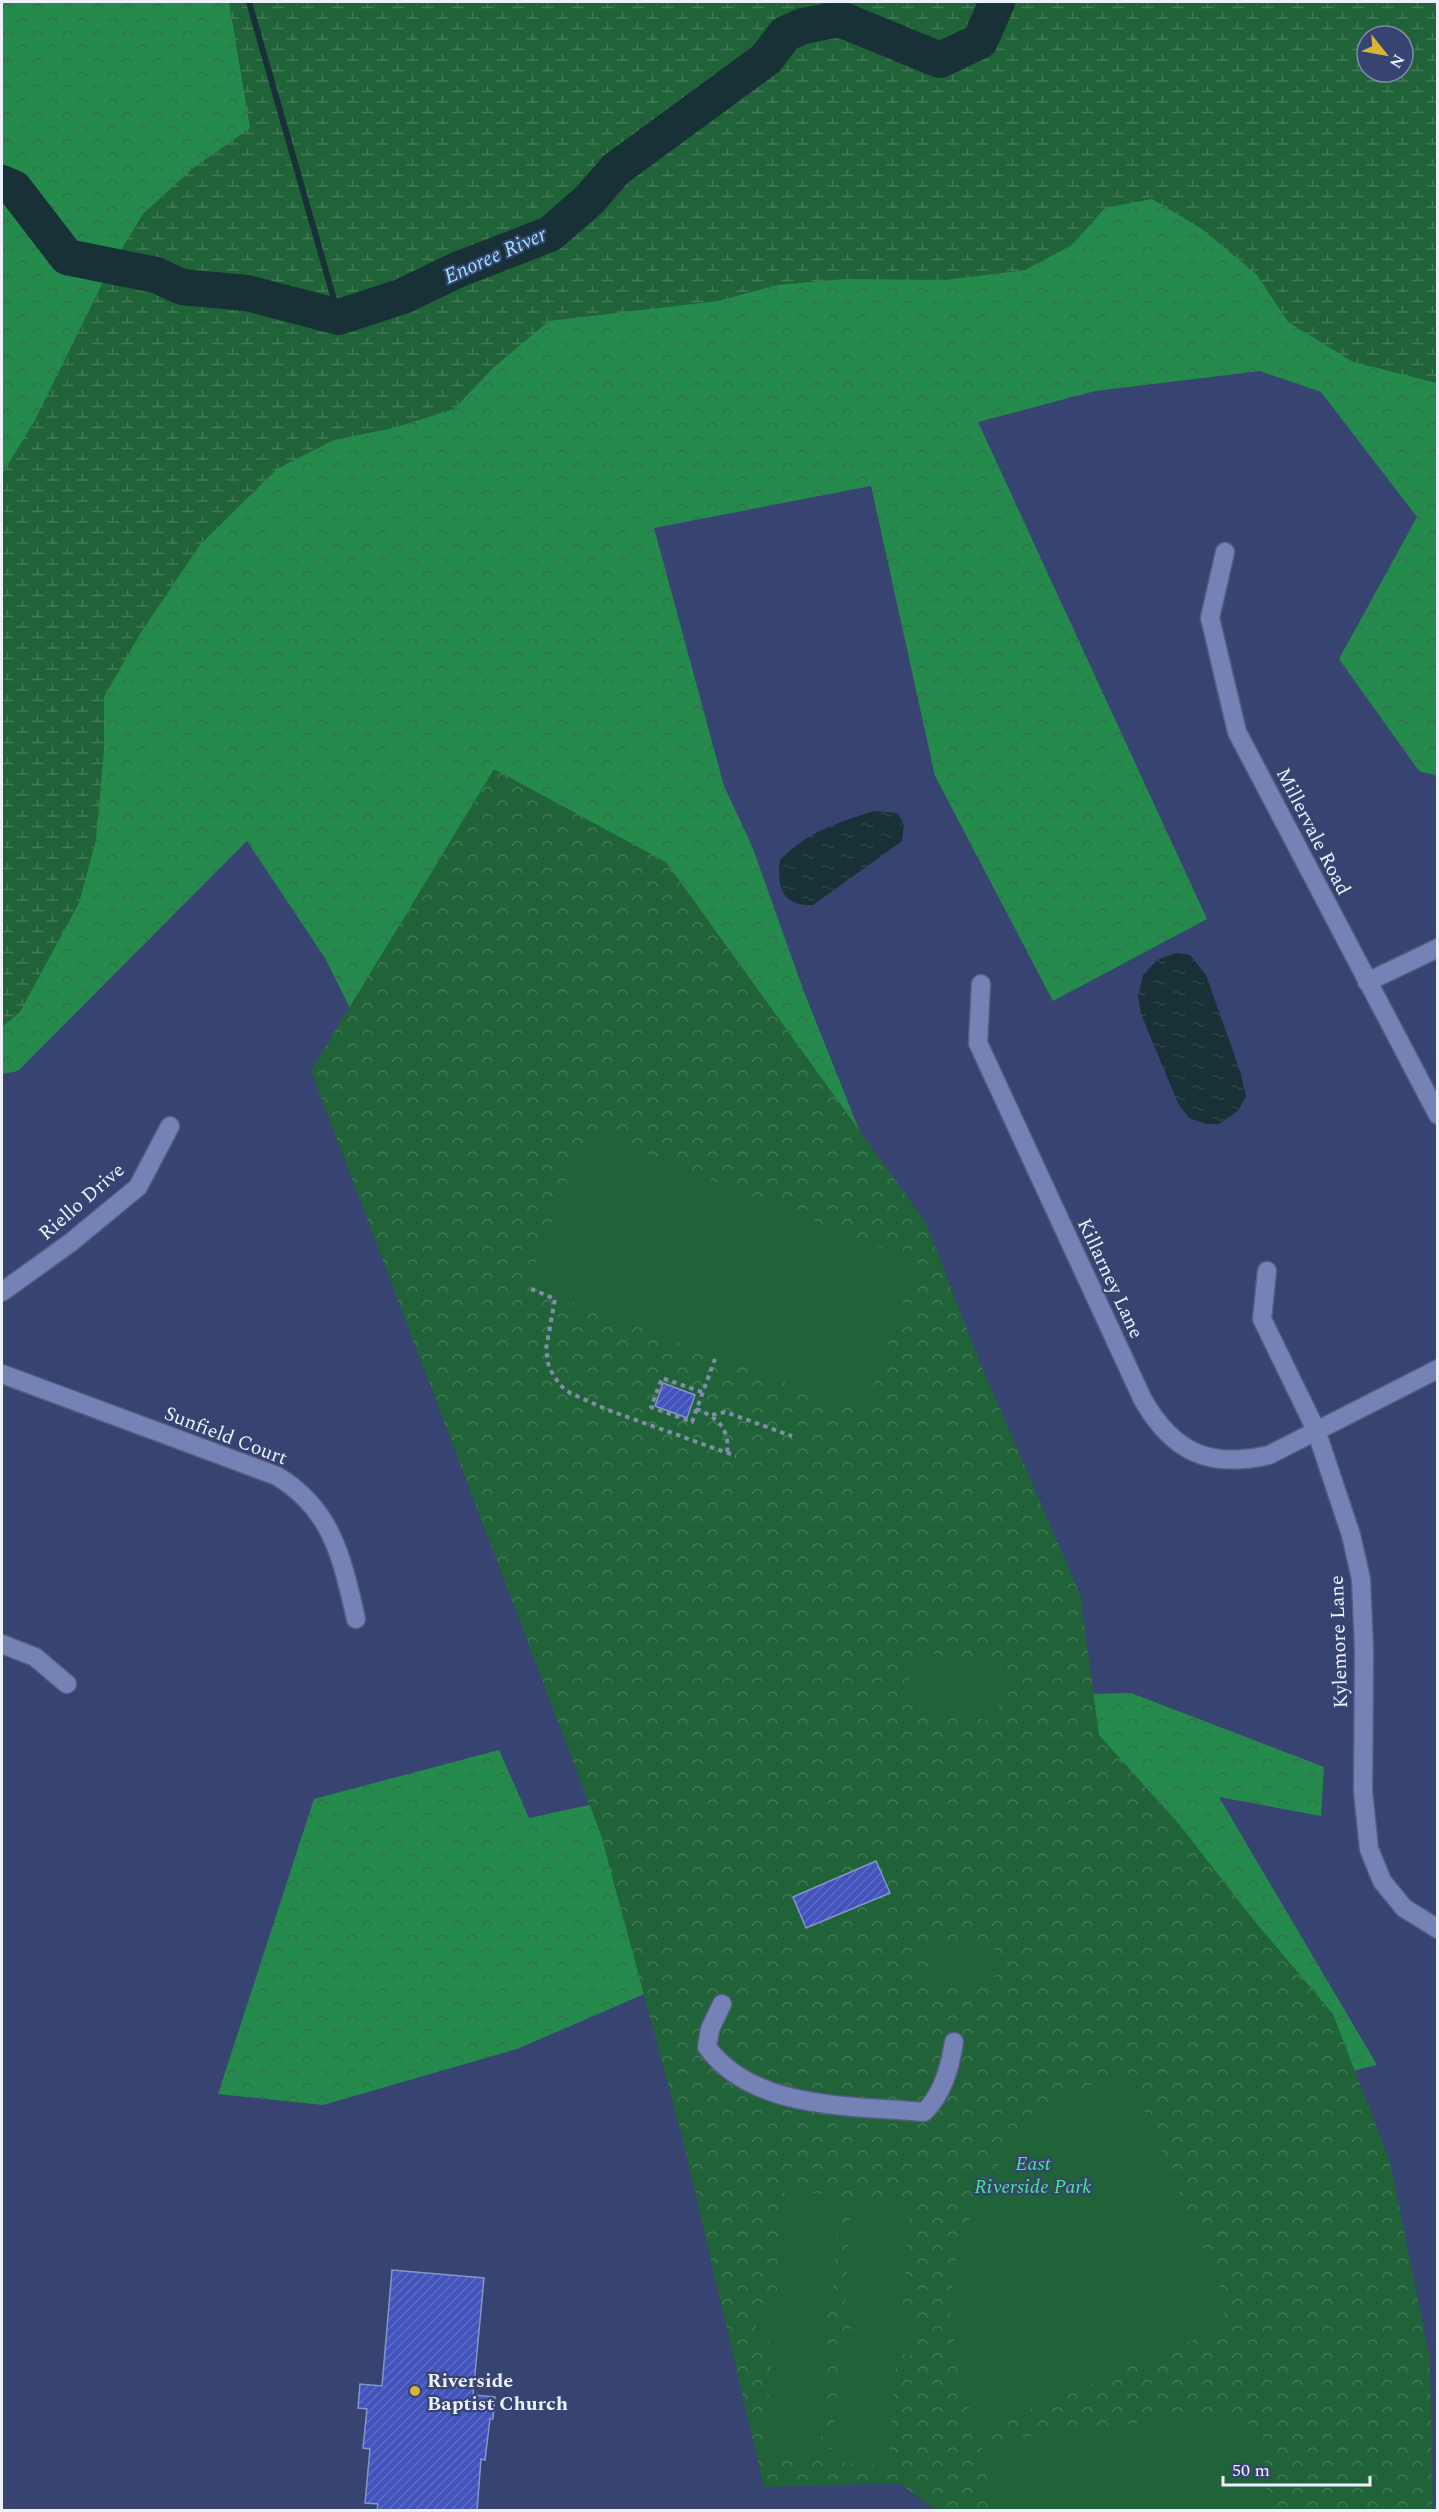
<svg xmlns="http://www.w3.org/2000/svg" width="1439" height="2512" font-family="Spectral,serif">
  <defs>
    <pattern id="forest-crowns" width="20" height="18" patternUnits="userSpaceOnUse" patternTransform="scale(1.5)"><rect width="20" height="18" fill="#258b4d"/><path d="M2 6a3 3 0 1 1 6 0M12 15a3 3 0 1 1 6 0" fill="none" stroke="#33704d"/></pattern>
    <pattern id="wetland-marsh" width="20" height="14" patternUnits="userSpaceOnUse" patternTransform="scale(1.5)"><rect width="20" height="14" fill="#216338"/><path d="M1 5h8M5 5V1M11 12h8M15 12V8" fill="none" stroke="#427a56"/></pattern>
    <pattern id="park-crowns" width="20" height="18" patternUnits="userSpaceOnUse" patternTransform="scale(1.5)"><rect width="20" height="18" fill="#216338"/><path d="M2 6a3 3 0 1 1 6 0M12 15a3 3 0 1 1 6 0" fill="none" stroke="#427a56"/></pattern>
    <pattern id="water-ripples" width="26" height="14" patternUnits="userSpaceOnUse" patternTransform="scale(1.5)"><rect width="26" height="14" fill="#173136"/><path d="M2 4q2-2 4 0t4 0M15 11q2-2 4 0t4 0" fill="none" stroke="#2e454a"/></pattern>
    <pattern id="building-hatch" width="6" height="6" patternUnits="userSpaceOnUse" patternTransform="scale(1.5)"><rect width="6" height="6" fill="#4253bc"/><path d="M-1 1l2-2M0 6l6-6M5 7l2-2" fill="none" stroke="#5e6cc6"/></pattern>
  </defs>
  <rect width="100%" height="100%" fill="#374371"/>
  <path fill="url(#forest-crowns)" fill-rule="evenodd" d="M2,2H1437V776L1419,771L1339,659L1417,517L1321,392L1260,371L1095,391L978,422L1207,919L1053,1001L935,776L871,486L654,528L724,786L752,846L804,992L908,1252L403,1114L325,958L247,841L18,1071L2,1074ZM1367,36H1403V72H1367Z
    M1131,1693L1324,1767L1321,1816L1219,1797L1377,2065L1340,2074L723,1960L517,2049L323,2105L218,2094L314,1799L499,1750L529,1818L672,1787L1047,1695Z"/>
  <path fill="url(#wetland-marsh)" fill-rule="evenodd" d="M229,2H1437V383L1353,362L1288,322L1257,275L1202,229L1152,199L1105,208L1072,245L1025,270L945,280L845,279L778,285L718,301L549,321L493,368L454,409L394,428L334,440L277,469L200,545L140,634L104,697V750L96,840L79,903L20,1012L2,1027V474L35,420L111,266L143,214L193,168L250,128ZM1367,36H1403V72H1367Z"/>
  <path fill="url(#park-crowns)" d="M494,769L666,862L926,1223L980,1363L1080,1594L1099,1735L1179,1824L1252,1918L1333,2014L1390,2162L1430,2360L1433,2510H936L899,2483L764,2487L683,2140L601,1835L311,1071Z"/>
  <path fill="#216338" d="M588,1130L918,1263L863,1412L527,1285Z
    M914,1650L1007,1669L995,1722L905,1703Z
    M963,1942L989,1946L995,1951L994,1984L931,1987L926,1945Z
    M1127,2071L1227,2303L1218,2329L976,2433L961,2375L950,2319L954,2266L976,2201L1004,2157L1055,2103L1116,2074Z
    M785,2191L836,2195L839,2199L832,2304H824L821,2347L826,2348L828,2352L820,2449L832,2450L840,2353L843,2349H850L853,2306L845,2305L852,2199L856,2196L911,2200L902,2312L918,2314L914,2355L897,2354L888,2466L764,2456L773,2343L755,2341L758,2303L776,2305Z
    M1227,2413L1263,2433L1268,2510H992L981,2442Z"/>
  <path fill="url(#water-ripples)" d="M874,811L897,813L904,824L902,841L813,905C781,906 777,886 780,860C809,831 836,823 874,811Z
    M1176,953L1190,955L1206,975L1240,1071L1246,1096L1238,1111L1219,1124H1206L1189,1118L1178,1103L1141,1014L1138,996L1143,975L1157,960Z"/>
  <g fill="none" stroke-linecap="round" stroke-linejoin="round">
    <path stroke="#173136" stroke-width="6" d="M249,2L339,317"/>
    <path stroke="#173136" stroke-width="36" d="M2,183L14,188L67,257L156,275L182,287L247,293L339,317L403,296L457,270L550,234L589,200L616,169L766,59L785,34L803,26L840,19L940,60L980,41L997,2"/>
  </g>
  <path fill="url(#building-hatch)" stroke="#8695c9" stroke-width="1.5" d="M663,1383L695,1395L687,1418L655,1406Z
    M876,1861L890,1893L806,1928L793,1897Z
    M392,2270L484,2278L473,2395L495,2397L493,2419H490L485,2460L481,2459L477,2511H377L378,2504L365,2503L370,2449L363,2448L367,2409L358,2408L360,2384L382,2386Z"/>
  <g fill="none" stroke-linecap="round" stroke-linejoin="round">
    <defs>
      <path id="minor" d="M1225,552L1210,618L1237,732L1438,1115
        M1367,982L1438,948
        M981,984L978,1043L1143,1400C1173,1452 1209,1469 1269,1455L1438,1369
        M1267,1271L1262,1319L1316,1430L1351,1535L1361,1579L1364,1651L1363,1791L1369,1849L1382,1881L1404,1908L1438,1929
        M2,1292L70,1243L138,1187L170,1126
        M2,1374L277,1476C333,1510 342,1559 356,1619
        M2,1644L35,1657L67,1684
        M722,2004L710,2029L707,2047C754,2111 853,2105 924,2112C943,2094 950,2067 954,2042"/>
    </defs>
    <use href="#minor" stroke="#555c80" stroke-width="21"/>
    <path stroke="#838cab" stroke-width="4" stroke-dasharray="4.5 4.5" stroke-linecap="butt" d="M531,1289L555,1299L546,1349L549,1368L560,1385L570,1393L608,1410L736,1456
      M702,1392L662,1378L651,1407L692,1422L715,1359
      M696,1409C717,1417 730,1428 727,1453
      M712,1415L725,1412L792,1436"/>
    <use href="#minor" stroke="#7482b5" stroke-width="18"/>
  </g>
  <circle fill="#d8b434" stroke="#374371" stroke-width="2" cx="415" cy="2391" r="6"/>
  <g text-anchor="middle" stroke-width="4.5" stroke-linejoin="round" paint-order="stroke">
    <g font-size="20" fill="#edf1fc" stroke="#374371">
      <text transform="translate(1314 831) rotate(63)" y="7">Millervale Road</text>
      <text transform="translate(81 1201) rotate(-41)" y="7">Riello Drive</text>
      <text transform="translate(1111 1278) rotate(65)" y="7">Killarney Lane</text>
      <text transform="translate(226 1435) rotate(21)" y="7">Sunfield Court</text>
      <text transform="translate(1338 1642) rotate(-92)" y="7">Kylemore Lane</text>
    </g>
    <g font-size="20" font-style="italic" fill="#43e984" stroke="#374371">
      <text x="1033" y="2170">East<tspan x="1033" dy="23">Riverside Park</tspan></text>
    </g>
    <g font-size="20" font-weight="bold" fill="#edf1fc" stroke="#374371" text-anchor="start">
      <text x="427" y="2387">Riverside<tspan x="427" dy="23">Baptist Church</tspan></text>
    </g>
    <g font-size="21" font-style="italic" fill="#98e5f4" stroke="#374371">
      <text transform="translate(495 255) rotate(-24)" y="7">Enoree River</text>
    </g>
  </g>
  <rect width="1439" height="2512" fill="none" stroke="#edf1fc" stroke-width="6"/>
  <g transform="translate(1385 54) rotate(121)"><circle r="28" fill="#374371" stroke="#8089a9" stroke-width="1.5"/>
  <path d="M0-4.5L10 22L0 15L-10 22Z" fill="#d8b434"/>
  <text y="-9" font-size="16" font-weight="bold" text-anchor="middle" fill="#edf1fc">N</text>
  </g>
  <path d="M1223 2476v9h147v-9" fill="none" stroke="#edf1fc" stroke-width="3"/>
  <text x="1232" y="2476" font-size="18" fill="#edf1fc" stroke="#374371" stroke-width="4.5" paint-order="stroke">50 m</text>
</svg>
